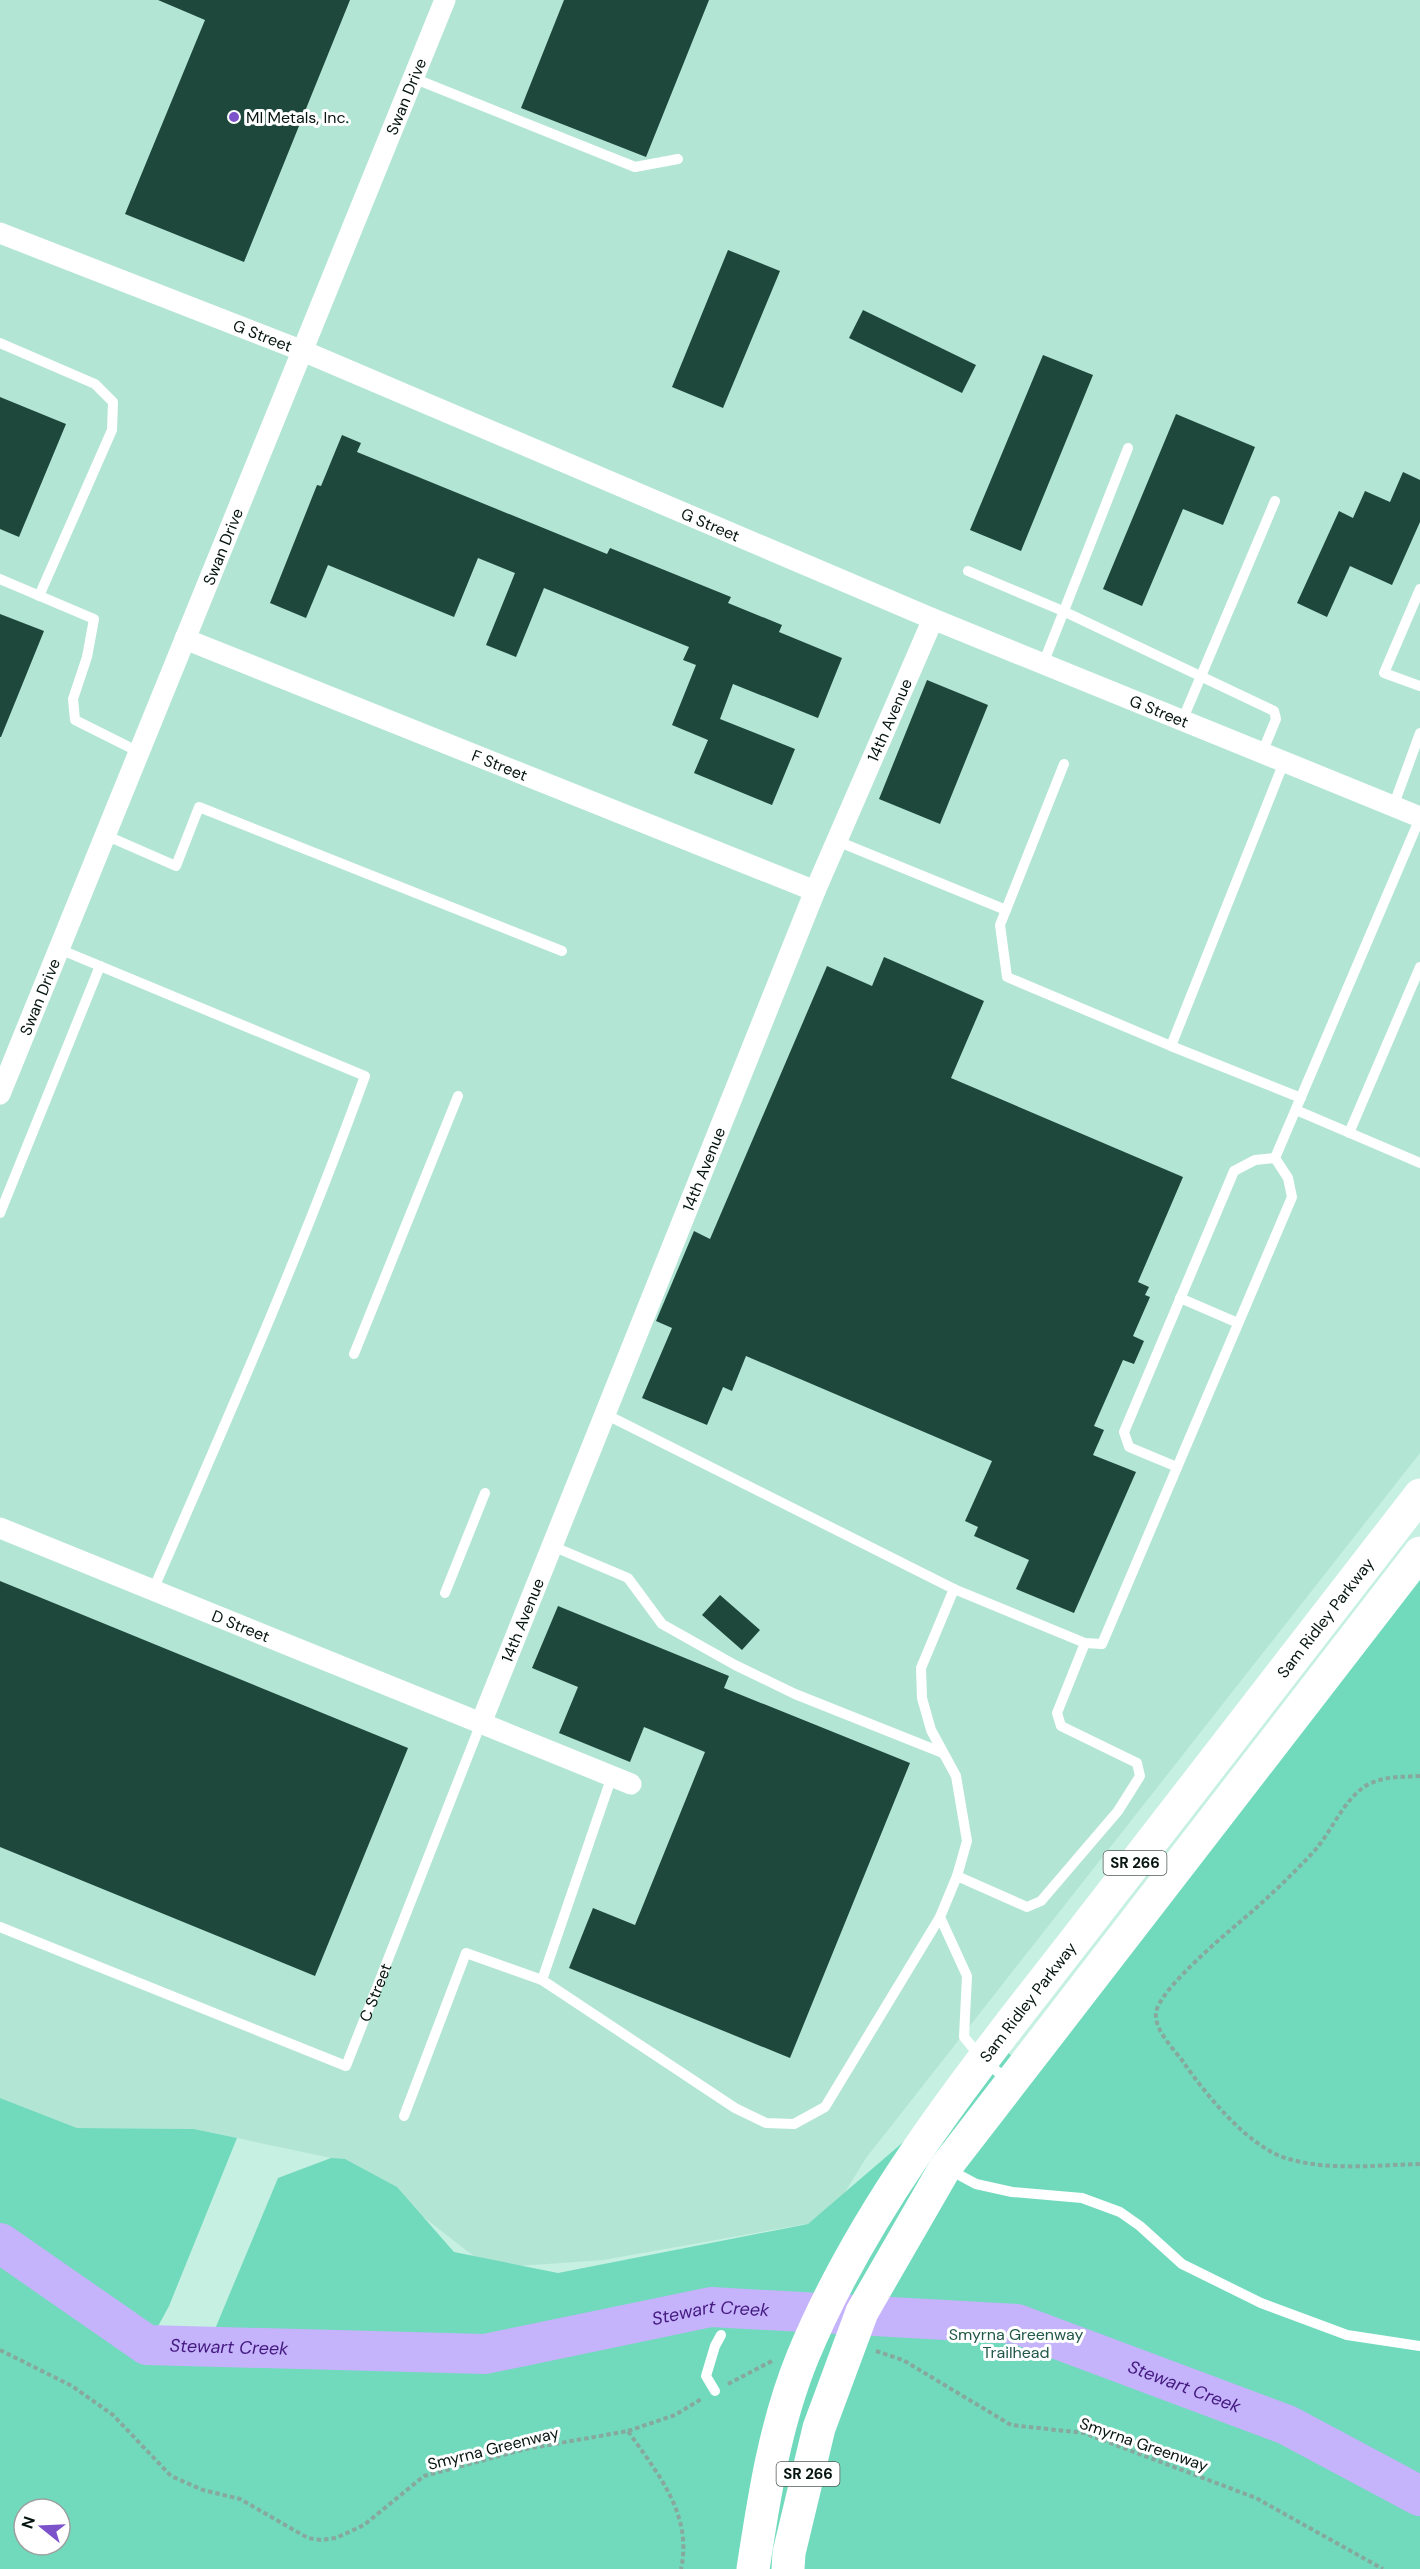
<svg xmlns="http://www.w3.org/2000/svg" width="1420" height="2569" font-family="'DM Sans',sans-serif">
  <rect width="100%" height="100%" fill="#c6f0e2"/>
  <path fill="#b2e5d4" d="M0,0H1420V1453L866,2158L828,2220L603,2260L489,2268L426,2219L331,2158L194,2129L77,2128L0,2098Z"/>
  <path fill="#71dabc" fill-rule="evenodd" d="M1420,1575V2569H0V2098L77,2128L194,2129L237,2138L169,2306L148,2345L210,2341L278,2178L331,2158L345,2159L397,2187L454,2252L558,2273L808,2224L1008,2052L1031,2081ZM24,2509H60V2545H24Z"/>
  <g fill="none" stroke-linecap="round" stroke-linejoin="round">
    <path stroke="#c5b3fb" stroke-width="40" id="s1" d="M0,2243L147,2345L485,2354L711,2307L1017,2324L1287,2425L1420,2496"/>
  </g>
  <path fill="#1e483c" d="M158,0H350L244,262L125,214L205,20Z
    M564,0H709L646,157L521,108Z
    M728,250L780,271L723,408L672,387Z
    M863,310L976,365L962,393L849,338Z
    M1043,355L1093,375L1021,551L970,530Z
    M0,397L66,424L19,537L0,529Z
    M1176,414L1255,447L1223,525L1183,509L1142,606L1103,589Z
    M342,435L361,443L357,452L607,554L610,548L731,597L728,603L782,625L779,632L842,658L818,718L733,684L720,719L795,749L772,805L694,773L708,740L672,725L696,665L683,660L689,647L544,588L516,657L486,645L515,573L478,558L454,617L328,565L306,618L270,603L317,485L321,486Z
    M1403,472L1420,480V522L1392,585L1350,566L1327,617L1297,603L1339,511L1353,518L1365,491L1390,502Z
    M0,614L44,631L1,737H0Z
    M927,680L988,705L940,824L879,799Z
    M884,957L984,1001L951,1078L1183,1177L1138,1282L1149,1287L1145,1295L1150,1297L1133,1336L1144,1341L1134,1364L1123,1360L1094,1426L1104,1430L1093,1455L1136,1472L1074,1613L1016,1589L1029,1560L974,1536L978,1527L965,1521L992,1461L746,1356L732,1391L723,1387L707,1425L642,1398L672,1328L656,1321L694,1231L710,1239L827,966L872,986Z
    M0,1581L408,1748L315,1976L0,1847Z
    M720,1595L760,1630L742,1650L702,1615Z
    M558,1606L729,1676L724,1688L910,1763L790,2058L569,1968L593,1908L635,1925L705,1752L644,1727L630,1762L559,1733L578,1687L532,1668Z"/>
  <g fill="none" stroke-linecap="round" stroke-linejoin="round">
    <path stroke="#87a89d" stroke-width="4" stroke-dasharray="4.5 3" stroke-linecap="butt" d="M1420,1776C1402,1777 1384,1776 1367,1785C1344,1799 1333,1829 1316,1849C1297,1870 1276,1890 1255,1909C1234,1927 1158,1989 1156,2013C1154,2030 1174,2049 1184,2063C1206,2095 1250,2149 1289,2159C1330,2171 1378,2165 1420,2164
      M0,2350L72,2386L113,2415L171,2476L203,2490L240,2499L308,2538L321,2540L336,2538L364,2525L424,2476L526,2449L628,2431C657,2473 693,2514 681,2569
      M876,2351L903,2360L1011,2425L1084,2433L1256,2498L1383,2569
      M728,2384L772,2361
      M628,2431L675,2415L703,2398"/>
    <g stroke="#fff" stroke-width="10">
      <path d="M413,78L635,167L678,159"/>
      <path d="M0,343L95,384L113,402L112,430L39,596"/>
      <path d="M968,571L1063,611L1274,711L1276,719L1262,753"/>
      <path d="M0,579L94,619L87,657L73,699L75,720L139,752"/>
      <path d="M1420,589L1384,673L1420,686"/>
      <path d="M1043,664L1128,448"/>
      <path d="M1182,721L1275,501"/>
      <path d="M1064,764L1000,925L1007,977L1171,1046L1284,762"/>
      <path d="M1393,807L1420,733"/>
      <path d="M105,835L176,866L199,807L562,951"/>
      <path d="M837,841L1006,910"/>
      <path d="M59,949L365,1076C302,1250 227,1420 153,1590"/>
      <path d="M1171,1046L1301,1098"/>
      <path d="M1296,1110L1420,1163"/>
      <path d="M1349,1133L1420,967"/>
      <path d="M0,1213L100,966"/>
      <path d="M1180,1298L1238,1323"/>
      <path d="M354,1354L458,1096"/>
      <path d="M605,1414L954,1589"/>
      <path d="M1177,1467L1129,1447L1124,1432L1234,1171L1255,1160L1275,1158"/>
      <path d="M552,1546L628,1578L662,1624L735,1665L795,1694L943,1753"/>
      <path d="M445,1593L485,1493"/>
      <path d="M612,1776L542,1980L735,2108L766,2123L794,2124L825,2107L940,1917"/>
      <path d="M957,1876L1027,1907L1041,1901L1118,1811L1140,1776L1137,1763L1061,1726L1057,1713L1085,1643"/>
      <path id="s2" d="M0,1927L346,2066L481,1723"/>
      <path d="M1008,2080L983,2060L964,2037L967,1976L940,1917L957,1876L967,1841L956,1776L931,1730L922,1698L921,1668L954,1589L1085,1643L1102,1644L1292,1197L1288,1178L1275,1158L1420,818"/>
      <path d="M404,2116L466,1953L542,1980"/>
      <path d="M948,2169L976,2184L1012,2192L1082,2198L1120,2212L1140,2226L1182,2264L1261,2303L1347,2335L1420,2346"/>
      <path d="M715,2391L706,2376L715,2346L721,2335"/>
    </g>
    <g stroke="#fff" stroke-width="21">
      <path id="s3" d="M0,233L303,351L933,619L1420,817"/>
      <path id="s4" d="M185,639L815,891"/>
      <path id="s5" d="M0,1094L445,0"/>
      <path id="s6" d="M0,1528L631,1784"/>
      <path id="s7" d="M481,1723L815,891L933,619"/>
    </g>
    <g stroke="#fff" stroke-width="33">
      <path id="s8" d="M753,2569C764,2497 775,2424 803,2356C868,2199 978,2066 1081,1933C1194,1787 1307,1641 1420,1495"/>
      <path d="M788,2569L789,2553L819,2428L862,2312L945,2168L1420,1553"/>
    </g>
  </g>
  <circle fill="#7c52cb" stroke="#fff" stroke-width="2" cx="234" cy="117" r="6"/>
  <g text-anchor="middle" stroke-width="6" stroke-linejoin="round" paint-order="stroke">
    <g fill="#fff" stroke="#515b58" stroke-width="1.5">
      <rect x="1103.5" y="1851" width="63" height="24" rx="4.5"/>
      <rect x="776.5" y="2462" width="63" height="24" rx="4.5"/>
    </g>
    <g font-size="15" font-weight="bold" fill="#061510">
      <text x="1135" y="1868">SR 266</text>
      <text x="808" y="2479">SR 266</text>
    </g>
    <g font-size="16" fill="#061510" stroke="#fff">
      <text dy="6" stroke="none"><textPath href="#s5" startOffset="1077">Swan Drive</textPath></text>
      <text dy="6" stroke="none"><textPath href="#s3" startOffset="282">G Street</textPath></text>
      <text dy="6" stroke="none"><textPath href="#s3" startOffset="768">G Street</textPath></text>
      <text dy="6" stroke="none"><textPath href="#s5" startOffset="591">Swan Drive</textPath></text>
      <text dy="6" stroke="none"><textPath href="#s3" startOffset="1254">G Street</textPath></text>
      <text dy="6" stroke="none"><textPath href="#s7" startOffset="1083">14th Avenue</textPath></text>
      <text dy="6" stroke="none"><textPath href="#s4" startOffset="339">F Street</textPath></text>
      <text dy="6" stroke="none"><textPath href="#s5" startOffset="105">Swan Drive</textPath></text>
      <text dy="6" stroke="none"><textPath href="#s7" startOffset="597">14th Avenue</textPath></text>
      <text dy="6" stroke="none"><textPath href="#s8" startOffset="1126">Sam Ridley Parkway</textPath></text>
      <text dy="6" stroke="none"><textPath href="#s7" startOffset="111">14th Avenue</textPath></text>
      <text dy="6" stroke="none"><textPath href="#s6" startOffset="260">D Street</textPath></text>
      <text dy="6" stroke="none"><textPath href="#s2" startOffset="452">C Street</textPath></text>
      <text dy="6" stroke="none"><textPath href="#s8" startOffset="640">Sam Ridley Parkway</textPath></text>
      <text transform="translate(1144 2444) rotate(19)" y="6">Smyrna Greenway</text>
      <text transform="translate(493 2448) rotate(-14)" y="6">Smyrna Greenway</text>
    </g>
    <g font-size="16" fill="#061510" stroke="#fff" text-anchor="start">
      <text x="246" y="123">MI Metals, Inc.</text>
    </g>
    <g font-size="16" fill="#215849" stroke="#fff">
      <text x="1016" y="2340">Smyrna Greenway<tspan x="1016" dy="18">Trailhead</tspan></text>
    </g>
    <g font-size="18" font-style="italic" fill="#441980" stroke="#fff">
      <text dy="6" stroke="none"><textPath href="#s1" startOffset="747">Stewart Creek</textPath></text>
      <text dy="6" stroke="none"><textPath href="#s1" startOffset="261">Stewart Creek</textPath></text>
      <text dy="6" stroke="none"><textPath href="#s1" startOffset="1233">Stewart Creek</textPath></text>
    </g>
  </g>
  <g transform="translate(42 2527) rotate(288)"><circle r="28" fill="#ffffff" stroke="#9ba19f" stroke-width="1.5"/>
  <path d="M0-4.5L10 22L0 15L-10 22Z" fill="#7c52cb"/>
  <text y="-9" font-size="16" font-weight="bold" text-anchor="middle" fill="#061510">N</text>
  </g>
</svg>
